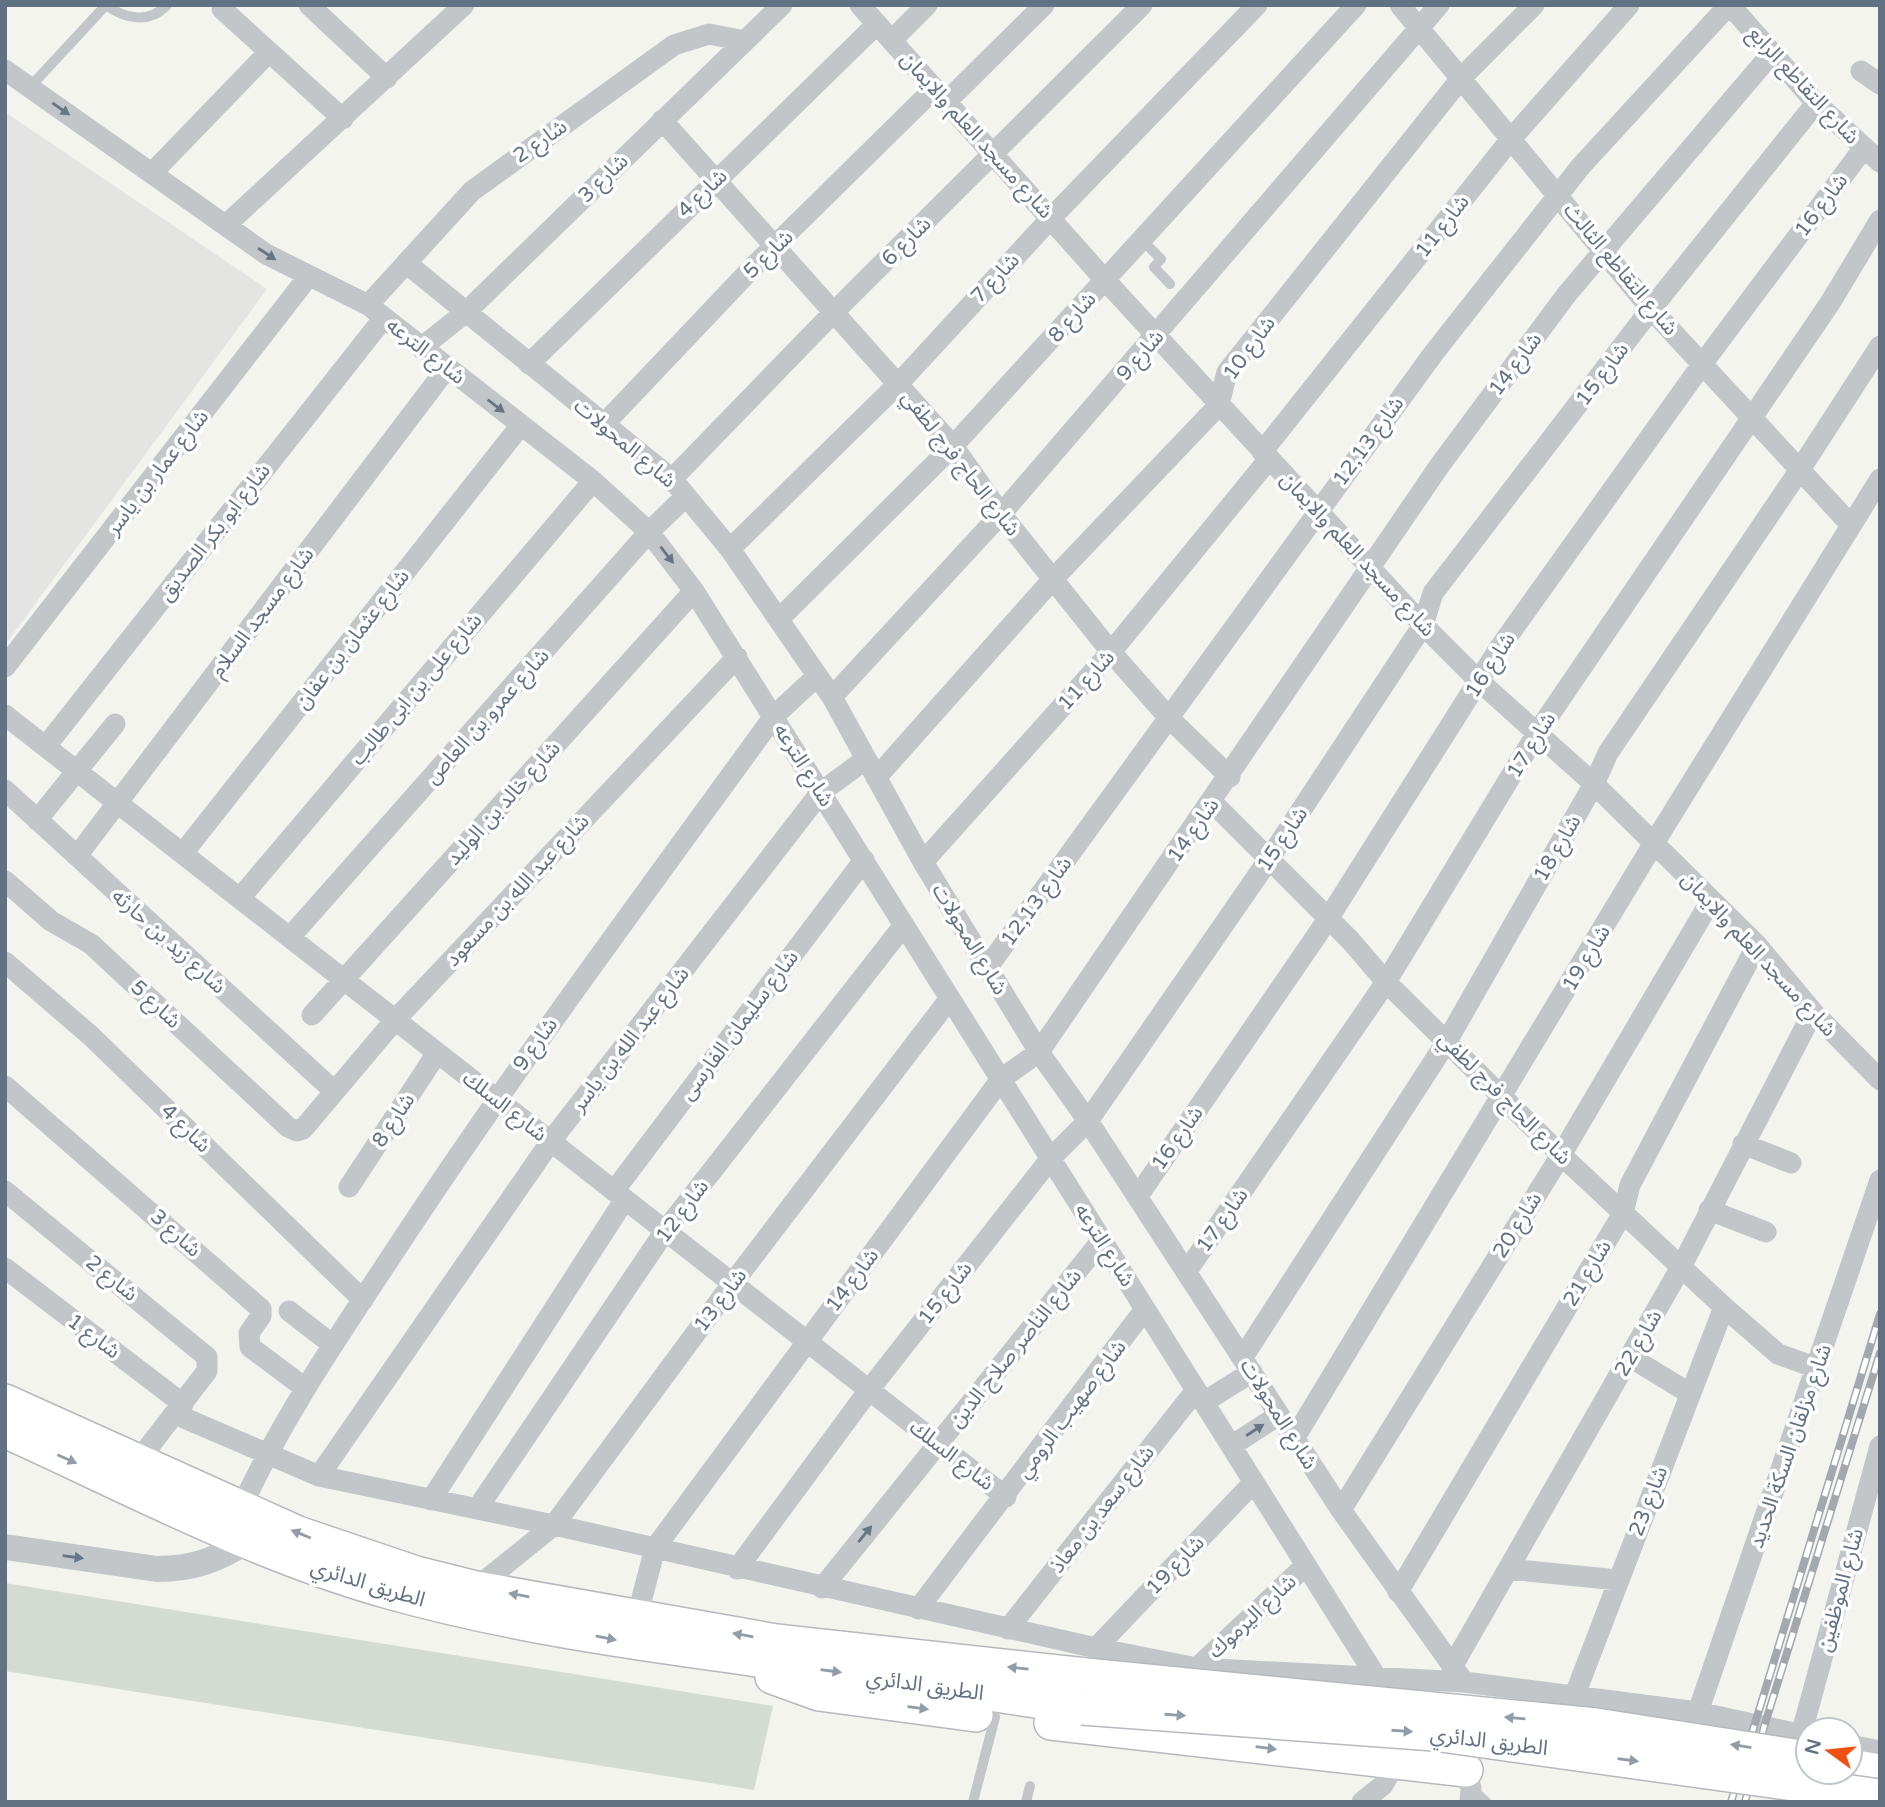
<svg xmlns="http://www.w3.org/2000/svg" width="1885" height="1807" font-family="'Varela Round','Noto Sans Arabic',sans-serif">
  <rect width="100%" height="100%" fill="#f4f4ef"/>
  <path fill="#e4e5e3" d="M5,112L267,289L5,645Z"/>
  <path fill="#d4dbd0" d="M5,1583L773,1706L754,1790L5,1671Z"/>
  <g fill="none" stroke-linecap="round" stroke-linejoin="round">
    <defs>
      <path id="primary" d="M5,1401L298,1533L416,1573L476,1588L776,1641L1086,1675
        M5,1431C131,1488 256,1555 389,1592C503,1624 620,1641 737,1657C852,1673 967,1691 1082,1708
        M772,1677L819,1694L976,1715
        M1051,1723L1466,1770
        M1850,1766L1880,1771"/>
    </defs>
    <use href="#primary" stroke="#b5b9bd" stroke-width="36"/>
    <path stroke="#c2c6c9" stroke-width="10" d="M106,5C125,19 149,24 167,5
      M30,87L106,5
      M1143,241L1161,259L1154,267L1170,284
      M1471,1788L1486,1802
      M973,1802L995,1717
      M1026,1802L1030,1786"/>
    <path stroke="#c2c6c9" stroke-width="21" d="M309,5L387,78
      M860,5L1105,280L1423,625L1479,681L1594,784L1757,945L1813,1012L1880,1080
      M1400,5L1651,309L1851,525
      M1730,5L1816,103L1880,162
      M222,9L343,119
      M892,40L927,5
      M5,70L266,254L368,305L593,481L649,532L694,591L1375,1675
      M1861,71L1880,84
      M947,101L1044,5
      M662,120L953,446L1001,514L1111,652L1169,718L1230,777
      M153,172L269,52
      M227,224L464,5
      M406,263L672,479L730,549L832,697L923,862L1039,1052L1088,1121L1341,1510L1464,1682
      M368,305L472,191L674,45L709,34L745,41
      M421,348L466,312L782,5
      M529,364L877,24
      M605,423L755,265L935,88
      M1262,452L1511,139L1629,5
      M672,479L833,313L1142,5
      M730,549L899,383L1052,217L1257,5
      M779,619L953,446L1356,5
      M5,667L308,277
      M832,697L1001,514L1439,5
      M5,715L1006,1497
      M46,746L383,319
      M876,778L1053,579L1219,405L1227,372L1462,77L1534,5
      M5,790L334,1091
      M1212,802L1351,941L1386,982L1561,1155L1724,1307L1778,1354L1817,1368
      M37,820L115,724
      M183,853L521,425
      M77,856L447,368
      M923,862L1111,652L1269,459
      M5,881L51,921L91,944L288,1127L297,1131L303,1129L395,1020L737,657
      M240,898L593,481
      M290,937L649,532L686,496
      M5,962L91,1036L363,1300
      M987,968L1433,354L1581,166L1729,5
      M312,1015L694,591
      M5,1086L261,1309V1316L249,1333L250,1347L305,1388
      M1743,1144L1791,1163
      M349,1187L437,1053
      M5,1191L207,1357V1371L138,1461
      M614,1191L864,860
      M1138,1196L1328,919L1500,647L1703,363L1863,149
      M1709,1210L1766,1232
      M5,1268L183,1404
      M1187,1271L1386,982L1537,733L1830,303L1880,220
      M289,1311L333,1345
      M1243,1357L1447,1041L1594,784L1608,753L1799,471L1880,346
      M1630,1357L1689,1393
      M1204,1402L1252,1372
      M175,1414L319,1476L554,1525L1096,1648L1197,1668L1464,1682L1698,1712L1808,1736
      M1294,1439L1654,843L1880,479
      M1231,1446L1279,1415
      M319,1476L551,1141L821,792L866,759
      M431,1500L625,1199
      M241,1508C285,1412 345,1327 402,1240C520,1061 648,890 774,716L817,676
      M477,1509L665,1231L904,925
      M1341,1510L1561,1155L1710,902
      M737,1569L869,1390L1051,1158L1088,1121L1269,859L1423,625L1433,593L1651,309L1816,103
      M1508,1569L1618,1580
      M476,1588L554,1525L732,1284L950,998
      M822,1588L1102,1240
      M1398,1592L1623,1213L1630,1185L1757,945
      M918,1609L1145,1309
      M637,1617L655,1548L1001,1079L1039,1052L1440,465L1567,294L1772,53
      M1008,1629L1196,1390
      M1096,1648L1254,1482
      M1452,1667L1681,1267L1813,1012
      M1197,1668L1306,1565
      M1574,1697L1724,1307
      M1698,1712L1880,1180
      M1801,1735L1880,1446
      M1850,1745L1880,1751
      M1461,1759L1471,1788L1470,1802
      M1362,1802L1383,1785L1395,1763"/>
    <path stroke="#c2c6c9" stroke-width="26" d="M5,1547L157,1569C193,1569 217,1560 247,1541"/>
    <use href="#primary" stroke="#fff" stroke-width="33"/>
    <defs>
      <path id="rail" d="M1731,1802L1880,1314
        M1745,1802L1764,1727L1880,1353"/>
    </defs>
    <use href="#rail" stroke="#a2a8ae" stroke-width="8"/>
    <use href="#rail" stroke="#fff" stroke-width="5" stroke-dasharray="16" stroke-linecap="butt"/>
    <defs>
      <path id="primary-bridge" d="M1086,1675L1596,1725L1808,1758
        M1082,1708L1434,1734L1880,1796"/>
    </defs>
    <use href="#primary-bridge" stroke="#b5b9bd" stroke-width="36" stroke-linecap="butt"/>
    <use href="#primary-bridge" stroke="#fff" stroke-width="33"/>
  </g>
  <defs><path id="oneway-solid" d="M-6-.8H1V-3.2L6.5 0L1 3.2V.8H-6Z" transform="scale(1.75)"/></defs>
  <g fill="#657686">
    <use href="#oneway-solid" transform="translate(61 109) rotate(35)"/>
    <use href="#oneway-solid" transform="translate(267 254) rotate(33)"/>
    <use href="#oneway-solid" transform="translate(496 406) rotate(38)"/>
    <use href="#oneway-solid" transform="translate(667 555) rotate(52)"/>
    <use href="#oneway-solid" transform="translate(1255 1430) rotate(-33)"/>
    <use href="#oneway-solid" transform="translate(865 1534) rotate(-51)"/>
    <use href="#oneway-solid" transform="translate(73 1557) rotate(8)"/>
  </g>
  <g fill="#909ca8">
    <use href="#oneway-solid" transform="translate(67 1459) rotate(24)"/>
    <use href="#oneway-solid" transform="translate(301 1534) rotate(-158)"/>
    <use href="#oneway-solid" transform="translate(519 1595) rotate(-170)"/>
    <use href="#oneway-solid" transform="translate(743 1635) rotate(-170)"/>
    <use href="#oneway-solid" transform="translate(606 1638) rotate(11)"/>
    <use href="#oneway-solid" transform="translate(1018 1668) rotate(-174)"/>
    <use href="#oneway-solid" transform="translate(831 1671) rotate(8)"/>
    <use href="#oneway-solid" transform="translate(918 1708) rotate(7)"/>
    <use href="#oneway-solid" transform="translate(1175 1715) rotate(4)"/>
    <use href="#oneway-solid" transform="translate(1515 1718) rotate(-175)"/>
    <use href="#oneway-solid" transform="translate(1402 1731) rotate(4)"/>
    <use href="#oneway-solid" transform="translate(1741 1746) rotate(-171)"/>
    <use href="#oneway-solid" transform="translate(1266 1748) rotate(7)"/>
    <use href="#oneway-solid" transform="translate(1628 1760) rotate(8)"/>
  </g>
  <g text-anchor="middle" stroke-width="7" stroke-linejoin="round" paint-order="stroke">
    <g font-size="21" fill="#607283" stroke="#fff">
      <text transform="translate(1804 85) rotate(47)" y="7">شارع التقاطع الرابع</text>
      <text transform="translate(977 135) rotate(48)" y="7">شارع مسجد العلم والايمان</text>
      <text transform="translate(540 141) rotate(-35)" y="7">شارع 2</text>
      <text transform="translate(603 178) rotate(-44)" y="7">شارع 3</text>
      <text transform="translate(702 193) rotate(-44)" y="7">شارع 4</text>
      <text transform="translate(1821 205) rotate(-53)" y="7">شارع 16</text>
      <text transform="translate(1442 226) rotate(-52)" y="7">شارع 11</text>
      <text transform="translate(906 241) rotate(-45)" y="7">شارع 6</text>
      <text transform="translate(768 254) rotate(-44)" y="7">شارع 5</text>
      <text transform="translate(1621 269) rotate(50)" y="7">شارع التقاطع الثالث</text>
      <text transform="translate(995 278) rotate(-47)" y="7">شارع 7</text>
      <text transform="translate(1072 317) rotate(-48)" y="7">شارع 8</text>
      <text transform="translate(1249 348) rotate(-54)" y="7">شارع 10</text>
      <text transform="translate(426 351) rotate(38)" y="7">شارع الترعه</text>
      <text transform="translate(1140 355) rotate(-49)" y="7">شارع 9</text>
      <text transform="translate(1515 364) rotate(-53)" y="7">شارع 14</text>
      <text transform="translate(1602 374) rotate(-53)" y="7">شارع 15</text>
      <text transform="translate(1368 441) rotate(-54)" y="7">شارع 12,13</text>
      <text transform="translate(625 443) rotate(40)" y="7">شارع المحولات</text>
      <text transform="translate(961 463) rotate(52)" y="7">شارع الحاج فرج لطفي</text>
      <text transform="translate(157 472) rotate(-52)" y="7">شارع عمار بن ياسر</text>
      <text transform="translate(214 532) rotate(-52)" y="7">شارع ابو بكر الصديق</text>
      <text transform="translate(1358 554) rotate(47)" y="7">شارع مسجد العلم والايمان</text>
      <text transform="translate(262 612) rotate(-53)" y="7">شارع مسجد السلام</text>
      <text transform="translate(352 639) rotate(-52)" y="7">شارع عثمان بن عفان</text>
      <text transform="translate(1490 665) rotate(-57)" y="7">شارع 16</text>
      <text transform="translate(1086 680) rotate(-48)" y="7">شارع 11</text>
      <text transform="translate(416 689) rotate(-50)" y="7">شارع على بن ابى طالب</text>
      <text transform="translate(487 716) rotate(-48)" y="7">شارع عمرو بن العاص</text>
      <text transform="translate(1531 745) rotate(-58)" y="7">شارع 17</text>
      <text transform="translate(804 765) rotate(58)" y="7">شارع الترعه</text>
      <text transform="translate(503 803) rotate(-48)" y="7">شارع خالد بن الوليد</text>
      <text transform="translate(1193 830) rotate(-55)" y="7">شارع 14</text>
      <text transform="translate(1282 839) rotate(-56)" y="7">شارع 15</text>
      <text transform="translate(1557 848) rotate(-60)" y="7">شارع 18</text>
      <text transform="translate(517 890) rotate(-47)" y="7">شارع عبد الله بن مسعود</text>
      <text transform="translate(1036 901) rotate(-54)" y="7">شارع 12,13</text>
      <text transform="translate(970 939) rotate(59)" y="7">شارع المحولات</text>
      <text transform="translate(169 941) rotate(42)" y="7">شارع زيد بن حارثه</text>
      <text transform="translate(1759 954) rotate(47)" y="7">شارع مسجد العلم والايمان</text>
      <text transform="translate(1586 958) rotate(-59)" y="7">شارع 19</text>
      <text transform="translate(156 1004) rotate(43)" y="7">شارع 5</text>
      <text transform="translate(739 1025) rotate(-53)" y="7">شارع سليمان الفارسى</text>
      <text transform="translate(630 1039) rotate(-52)" y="7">شارع عبد الله بن ياسر</text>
      <text transform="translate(535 1044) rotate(-54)" y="7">شارع 9</text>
      <text transform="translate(1505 1098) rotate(45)" y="7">شارع الحاج فرج لطفي</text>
      <text transform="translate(505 1106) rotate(38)" y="7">شارع السلك</text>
      <text transform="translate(393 1120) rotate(-57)" y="7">شارع 8</text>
      <text transform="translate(186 1128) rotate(44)" y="7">شارع 4</text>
      <text transform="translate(1177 1138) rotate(-55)" y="7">شارع 16</text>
      <text transform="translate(682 1211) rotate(-53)" y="7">شارع 12</text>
      <text transform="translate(1222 1220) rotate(-55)" y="7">شارع 17</text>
      <text transform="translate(1517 1225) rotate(-58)" y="7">شارع 20</text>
      <text transform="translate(176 1233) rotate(42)" y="7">شارع 3</text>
      <text transform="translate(1105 1245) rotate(58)" y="7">شارع الترعه</text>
      <text transform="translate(1587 1273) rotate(-59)" y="7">شارع 21</text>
      <text transform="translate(112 1278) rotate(39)" y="7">شارع 2</text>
      <text transform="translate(852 1280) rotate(-53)" y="7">شارع 14</text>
      <text transform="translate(945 1293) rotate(-52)" y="7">شارع 15</text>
      <text transform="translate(720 1300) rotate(-53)" y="7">شارع 13</text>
      <text transform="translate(94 1336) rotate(37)" y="7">شارع 1</text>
      <text transform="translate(1638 1343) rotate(-60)" y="7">شارع 22</text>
      <text transform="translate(1015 1348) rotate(-51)" y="7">شارع الناصر صلاح الدين</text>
      <text transform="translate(1071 1409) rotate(-53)" y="7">شارع صهيب الرومي</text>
      <text transform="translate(1279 1414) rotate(58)" y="7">شارع المحولات</text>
      <text transform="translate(1790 1446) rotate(-71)" y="7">شارع مزلقان السكة الحديد</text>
      <text transform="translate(952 1455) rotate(38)" y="7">شارع السلك</text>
      <text transform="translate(1648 1501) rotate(-69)" y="7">شارع 23</text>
      <text transform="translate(1102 1509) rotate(-52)" y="7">شارع سعد بن معاذ</text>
      <text transform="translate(1175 1565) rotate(-46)" y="7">شارع 19</text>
      <text transform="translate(368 1583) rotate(17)" y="7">الطريق الدائري</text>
      <text transform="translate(1840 1590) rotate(-75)" y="7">شارع الموظفين</text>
      <text transform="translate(1252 1616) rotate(-43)" y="7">شارع اليرموك</text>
      <text transform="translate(925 1685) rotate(8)" y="7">الطريق الدائري</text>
      <text transform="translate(1489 1741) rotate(7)" y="7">الطريق الدائري</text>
    </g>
  </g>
  <rect width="1885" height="1807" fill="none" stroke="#607283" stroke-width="14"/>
  <g transform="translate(1829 1751) rotate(285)"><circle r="33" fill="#ffffff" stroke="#bfc7cd" stroke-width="2"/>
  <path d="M0-5L12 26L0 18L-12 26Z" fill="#f05112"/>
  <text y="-10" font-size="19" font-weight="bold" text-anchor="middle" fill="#607283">N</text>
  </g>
</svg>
